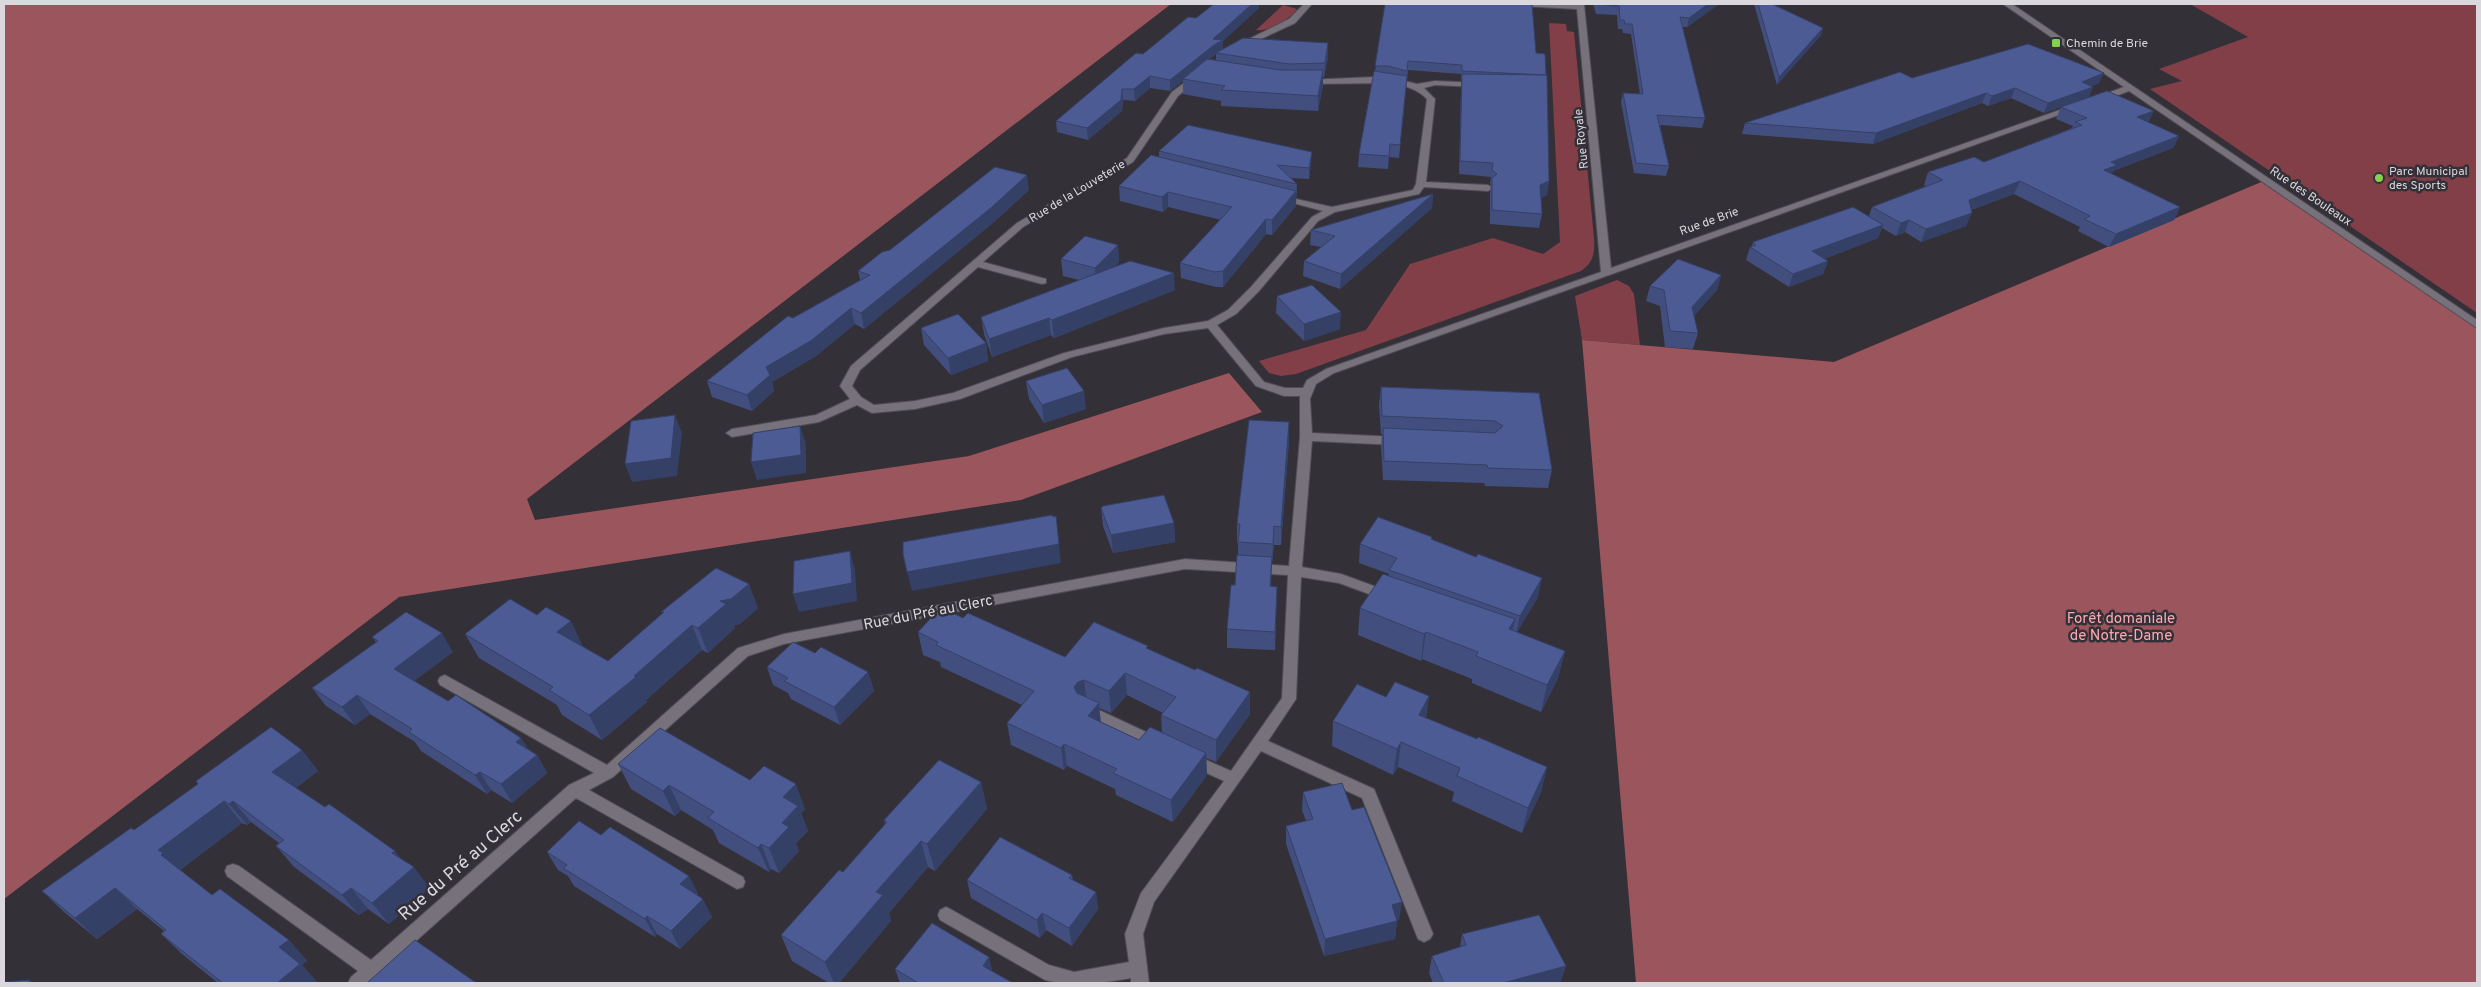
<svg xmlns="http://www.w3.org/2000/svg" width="2481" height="987" font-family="Overpass,sans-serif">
  <rect width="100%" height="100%" fill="#343038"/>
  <path fill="#823f47" d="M2190,4H2477V313L2150,89L2182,81L2159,69L2248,37Z
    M1283,5L1297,9C1289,20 1269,32 1256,30Z
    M1549,23L1566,24L1567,31L1574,32L1594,238C1595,252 1594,262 1581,271L1296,374L1281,376L1269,373L1259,361L1366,330L1410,264L1493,238L1543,254L1560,242Z
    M1617,280L1629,286L1634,294L1640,345L1582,340L1575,296Z"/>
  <path fill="#9b555c" d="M4,4H1171L527,499L535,520L969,456L1229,373L1262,412L1021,500L399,597L4,899Z
    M2266,180L2477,325V983H1636L1582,340L1834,362Z"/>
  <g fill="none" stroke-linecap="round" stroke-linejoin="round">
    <defs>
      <path id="street" d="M1304,4H1312L1295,23L1244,47L1237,45L1289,19Z
        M1515,4H1584L1611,268L2071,106L2078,108L1334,373L1316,384L1310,399L1312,433L1397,437L1403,441L1397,445L1312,441L1302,567L1341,574L1393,593L1395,596L1393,599L1388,601L1339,583L1301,577L1296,699L1268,741L1374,789L1433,934L1430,939L1424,942L1418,939L1362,798L1261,751L1154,902L1143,934L1149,983H1131V978C1103,983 1072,987 1045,980L940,920L938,915L940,910L946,907L952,910L1049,965L1074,972L1129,962L1125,934L1141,893L1224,781L1187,764L1184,760L1187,756L1192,754L1197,756L1231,771L1282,698L1288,575L1185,569L784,644L748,656L613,777L589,790L743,877L745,882L743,887L737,889L576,798L369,983H348L351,977L358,971L227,876L225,871L227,866L233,864L239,866L371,960L569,785L594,773L440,685L438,681L440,677L445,675L607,765L738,648L784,634L1185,559L1289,566L1300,437V396H1284L1256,386L1208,328L1164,334L1072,357L960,399L915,409L872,413L857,405L819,422L732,437L726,433L732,429L816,415L850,399L840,386L851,366L1017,223L1127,158L1172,92L1196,74H1199V78L1178,96L1133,162L1023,227L983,262L1046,279V283L1042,284L978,267L860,370L852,386L861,397L874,405L915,401L953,393L1064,353L1164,328L1208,321L1228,310L1251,287L1312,217L1323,211L1278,199V195L1332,207L1413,190L1416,184L1427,99C1417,89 1406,86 1392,83L1303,84V80H1306L1374,77L1392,78L1417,84L1435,81L1481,83V87H1478L1435,85L1424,88L1435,99L1426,182L1488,185L1493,188L1488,191L1424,187L1419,194L1335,212L1318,221L1259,291L1236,314L1217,325L1264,382L1285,388H1303L1307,380L1326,369L1601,272L1577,9L1519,6Z
        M2003,4H2012L2477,320V328L2129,91L2100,102H2094V98L2124,87Z
        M1086,704L1161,739L1164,743L1161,747L1156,749L1151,747L1081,714L1079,710L1081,706Z"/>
    </defs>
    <use href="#street" stroke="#504d54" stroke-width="2"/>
    <use href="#street" fill="#76717b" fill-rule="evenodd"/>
  </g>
  <path fill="#414e7e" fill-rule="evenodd" d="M1385,4L1536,53L1545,54L1549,181L1547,195L1541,198L1542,214L1539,228L1490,224V192L1491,185L1490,184L1491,177L1459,174L1461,88L1462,80H1461V74L1408,70L1399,158L1389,157L1388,169L1358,167L1359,154L1375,71Z
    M1593,4H1719L1687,27H1682L1705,118L1702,128L1660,125L1669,166L1666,176L1634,173L1621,102L1623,93L1640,94L1631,34L1623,33L1622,29H1618L1617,15L1596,14Z
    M1754,4H1772L1823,28L1821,35L1777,85Z
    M1259,8L1223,41V49L1328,57L1324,77H1323V85L1318,111L1221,106V101L1183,94V81L1170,91L1150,88L1135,101L1123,100L1122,111L1088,140L1057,132L1056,121L1143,54L1196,18ZM1216,54V60L1209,59L1214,56Z
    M1912,78L2099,83L2092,86L2089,97L2179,136L2173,148L2113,171L2112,174L2180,207L2174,220L2109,247L2078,231L2080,227L2014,194L1971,210L1966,226L1921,242L1905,232L1896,236L1882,228L1878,238L1824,259L1828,261L1823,274L1789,287L1746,260L1750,247L1752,246L1753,242L1869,216L1872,207L1926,186L1924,185L1928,172L1984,162L2072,128L2073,126L2056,119L2061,107L2044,113L2011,98L1988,106L1982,103L1873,144L1742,134L1745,123Z
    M1159,151L1311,164L1309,179L1290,178L1297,184L1296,206L1272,235L1266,234L1223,287H1216L1181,278L1180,263L1221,220L1168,207L1163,212L1120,201L1119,186L1159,157Z
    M1029,190L994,222L864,329L855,324L816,356L772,382L774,391L752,411L712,397L707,381L793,318L860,280L858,271L890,250Z
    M1433,194L1432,208L1340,289L1303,276L1304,261L1321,247L1310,245L1311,230Z
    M1118,245L1119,262L1113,268L1175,290L1054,338L1051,335L992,357L984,334L981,317L1079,280L1063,276L1061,259Z
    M1721,275L1717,290L1694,316L1698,333L1693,349L1665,347L1660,306L1646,301L1650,286Z
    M1277,296L1340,329L1304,341L1276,313Z
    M921,328L986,343L988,361L951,375L924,345Z
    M1026,381L1086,409L1044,423L1029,399Z
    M1381,387L1539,393L1552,470L1548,488L1485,486L1484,483L1383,480L1381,446L1382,434H1381L1379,405Z
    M1289,422V441L1281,545H1274L1272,563L1271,586L1277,587L1275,650L1227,648V629L1235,585L1238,555V543H1237V524Z
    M1101,508L1174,523L1175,542L1113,553L1103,526Z
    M1432,537L1431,540L1538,597L1517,632L1565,651L1558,678L1541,712L1472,683V679L1422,659L1421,661L1358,635L1360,608L1389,576V574L1359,563L1360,544Z
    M758,608L740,624L734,625L735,628L708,653L702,650L646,700L647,702L602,740L562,715L557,705L479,658L465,634L583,646H582L608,661L662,614Z
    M963,618L1065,657L1148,649L1195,670L1250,692V714L1216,762L1206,758L1207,775L1173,822L1116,795L1115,789L1067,766L1064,770L1011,745L1007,723L1022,705L941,667L940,662L923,655L918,632ZM1127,695L1163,713L1161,715L1162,733L1139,740L1101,722L1099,708L1111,713Z
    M372,637L453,652L414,681L448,701L521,738L528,749L537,755L547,773L512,803L491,790L487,794L421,751L415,742L370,714L355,725L326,706L312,688L376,642Z
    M767,667L868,672L874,691L840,725L791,699L788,693L773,685Z
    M1429,696L1426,718L1477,739L1547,767L1541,792L1522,833L1452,801L1454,792L1398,767L1393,775L1332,746L1333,721L1386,697Z
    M302,750L318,771L296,788L401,859L430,888L389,924L368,909L359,915L294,867L276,846L279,843L251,822L247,825L242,823L180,870L212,895L289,940L307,961L302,965L318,983H218L182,954L161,934L164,931L137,909L97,939L64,912L42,891L134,830L198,784L196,781Z
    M618,764L750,780L805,809L801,813L808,831L796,843L799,851L779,873L771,869L769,872L719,843L713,830L681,810L675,816L631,789Z
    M981,782L987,809L935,871L928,867L889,913L891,921L839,983H829L792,961L781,935L843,872L885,824L884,820Z
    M1303,792L1352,810L1399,920H1397L1395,939L1324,956L1286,844V826L1306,821L1302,810Z
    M547,852L698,894L697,895L712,917L680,949L657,934L655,937L574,886L568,876L558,870Z
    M1072,875L1073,880L1096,892L1098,909L1072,946L1046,930L1040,938L971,898L967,880Z
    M1462,934L1566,966L1560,983H1433L1429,973L1432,956L1460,947Z
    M989,957L992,971L1011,982V983H900L895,969Z"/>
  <path fill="#354067" d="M1252,4H1259V8L1223,41V51L1216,53V54L1185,79H1183V81L1170,91V80L1213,39Z
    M1708,4H1719L1687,27L1689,18Z
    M1823,28L1821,35L1777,85L1779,77Z
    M1328,43V57L1324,77L1325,63Z
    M1323,70V85L1318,111V96Z
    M2104,73L2099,83L2079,92L2093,87L2089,97L2044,113L2048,103L2082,82Z
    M1150,76V88L1135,101L1134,89Z
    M2015,88L2011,98L1988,106L1992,96Z
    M1122,89L1123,100L1122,111L1088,140L1087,128Z
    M1986,93L1982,103L1873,144L1876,133Z
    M2154,111L2148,123L2137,117Z
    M2179,136L2173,148L2113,171L2111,177L2104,170L2111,162Z
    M1312,152L1311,164L1309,179V168Z
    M1027,175L1029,190L994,222L864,329L861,313Z
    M1549,181L1547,195L1538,200L1540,185Z
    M2020,181L2014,194L1963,213L1969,200Z
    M1296,191V206L1272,235V220Z
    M1168,192V207L1163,212L1162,197Z
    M1433,194L1432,208L1340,289L1341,274Z
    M2180,207L2174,220L2109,247L2116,234Z
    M1972,213L1966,226L1921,242L1926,229Z
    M1266,219V234L1223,287V271Z
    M1909,220L1905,232L1896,236L1901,223Z
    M1883,225L1878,238L1808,265L1812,251Z
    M1118,245L1119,262L1096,285L1095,268Z
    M1828,261L1823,274L1789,287L1793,274Z
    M1174,273L1175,290L1054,338L1052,320Z
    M1721,275L1717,290L1688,323L1692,307Z
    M851,308L855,324L816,356L772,382L774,391L752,411L747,395L766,367Z
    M1341,312L1340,329L1304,341V324Z
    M1049,318L1051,335L992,357L989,339Z
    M986,343L988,361L951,375L948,358Z
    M1084,391L1086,409L1044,423L1042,405Z
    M675,415L682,433L677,476L632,482L625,464Z
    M1289,422V441L1281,545V527Z
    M800,426L806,444V473L757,480L751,462Z
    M1056,516L1061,563L912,591L907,572Z
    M1174,523L1175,542L1113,553L1111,535Z
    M1274,526V545L1272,563L1273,544Z
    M850,551L855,570L857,601L799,612L793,594Z
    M1542,578L1538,597L1516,634L1520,616Z
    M749,584L758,608L740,624L734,625L735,628L708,653L698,628L720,601Z
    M1515,619L1509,646V629Z
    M571,621L583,646L569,656L557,632Z
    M692,625L702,650L646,700L647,702L602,740L589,715Z
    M1426,632L1422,659L1421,661L1424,634Z
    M442,633L453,652L406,687L394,669Z
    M1565,651L1558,678L1541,712L1547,685Z
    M868,672L874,691L840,725L834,707Z
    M1125,673L1127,695L1111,713L1109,691Z
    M1084,680L1087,702L1080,704L1074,687L1078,682Z
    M1250,692V714L1216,762V740Z
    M357,695L370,714L355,725L342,707Z
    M1429,696L1425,722L1419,715Z
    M1099,703L1101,726L1088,716Z
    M521,738L532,756L516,742Z
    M1401,742L1398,767L1393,775L1397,749Z
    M1064,744L1067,766L1064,770L1061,748Z
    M302,750L318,771L289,793L272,772Z
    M1206,753L1207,775L1173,822L1171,800Z
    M537,755L547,773L512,803L501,784Z
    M1547,767L1541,792L1522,833L1528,808Z
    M480,772L491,790L487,794L475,775Z
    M981,782L987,809L935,871L927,844Z
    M796,784L805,809L801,813L808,831L796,843L799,851L779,873L769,848L782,823L783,797Z
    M669,785L681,810L675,816L663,791Z
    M224,801L242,823L179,870L161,855L158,850Z
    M233,801L251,822L247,825L229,804Z
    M921,841L928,867L889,913L891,921L839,983H834L825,962L876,892Z
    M761,844L771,869L769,872L758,848Z
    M395,851L410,871L414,867L430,888L389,924L372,903L392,853Z
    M689,876L698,894L689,902L680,884Z
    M115,888L137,909L97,939L75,918Z
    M351,888L368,909L359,915L342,895Z
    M1096,892L1098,909L1072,946L1069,928Z
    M703,899L712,917L680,949L671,931Z
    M1402,902L1399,920L1389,922L1392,905Z
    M1042,913L1046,930L1040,938L1037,920Z
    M647,916L657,934L655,937L645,919Z
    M1397,921L1395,939L1324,956L1325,939Z
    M289,940L307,961L302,965L318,983H277L279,947Z
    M989,957L993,974L983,966Z
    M1566,966L1560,983H1503Z
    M30,980L34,983H28Z"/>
  <path fill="#4c5b93" stroke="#354067" d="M1214,4H1252L1213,39L1223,40L1214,45L1170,80L1150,76L1134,89H1122L1121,100L1087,128L1056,121L1136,53L1143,54L1188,17L1196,18Z
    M1385,4H1532L1536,53L1545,54L1546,75L1462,71V65L1408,61L1407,71L1388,66H1375Z
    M1597,4H1708L1689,18L1680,17L1705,118L1657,115L1669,166L1636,163L1623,93L1643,94L1632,24H1625L1624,20H1620L1619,6Z
    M1758,4H1772L1823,28L1779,77Z
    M1243,38L1328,43L1325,63L1289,64L1216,53Z
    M2028,44L2104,73L2082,82L2093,87L2048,103L2015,88L1992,96L1986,93L1876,133L1745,123L1900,72L1912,78Z
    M1207,59L1280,70H1323L1318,96L1221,90L1225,86L1183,79Z
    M1374,71L1407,76L1400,145L1390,144L1389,156L1359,154Z
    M1462,74L1547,75L1549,181L1540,185L1542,214L1492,210V178L1497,174L1492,170L1493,163L1460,161Z
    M2107,91L2154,111L2137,117L2179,136L2111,162L2117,165L2104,170L2180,207L2116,234L2084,219L2090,216L2020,181L1969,200L1972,213L1926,229L1909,220L1901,223L1872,207L1943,180L1928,172L1974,157L1984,162L2082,125L2075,122L2087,118L2061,107Z
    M1188,125L1312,152L1309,168L1277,165L1297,184L1159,151Z
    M1151,155L1296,191L1272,220L1266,219L1223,271L1215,272L1180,263L1232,207L1168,192L1162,197L1119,186Z
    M995,167L1027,175L992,207L861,313L851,308L812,340L766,367L770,375L747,395L707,381L788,316L793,318L870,275L858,271L882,252L890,250Z
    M1433,194L1341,274L1304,261L1335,236L1311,230Z
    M1853,207L1883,225L1812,251L1828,261L1793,274L1750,247L1756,245L1753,242Z
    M1085,236L1118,245L1095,268L1061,259Z
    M1678,259L1721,275L1692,307L1698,333L1670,331L1664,290L1650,286Z
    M1130,261L1174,273L1052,320L1049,318L989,339L981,317Z
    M1312,285L1341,312L1304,324L1277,296Z
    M958,314L986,343L948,358L921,328Z
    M1067,368L1084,391L1042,405L1026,381Z
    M1381,387L1539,393L1552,470L1488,468L1487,465L1384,461L1383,428L1495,433L1503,426L1495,421L1382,416Z
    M675,415L671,458L625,464L631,421Z
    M1249,420L1289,422L1281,527L1274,526L1273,544L1238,542L1240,524H1237Z
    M800,426L801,455L751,462L753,433Z
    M1164,495L1174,523L1111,535L1101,508L1103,506Z
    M1052,515L1053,517L1056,516L1059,544L907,572L903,554V542Z
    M1378,517L1432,537L1431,539L1476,557L1478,554L1542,578L1520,616L1389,570L1397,558L1360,544Z
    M850,551L852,583L793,594L794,561Z
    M1237,555L1272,557L1270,586L1277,587L1275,632L1227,629L1231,585H1235Z
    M716,568L749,584L731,599L720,601L726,604L698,628L692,625L634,676L636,677L589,715L549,690L553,687L465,634L510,599L537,615L546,607L571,621L557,632L608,661L664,612H661Z
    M1383,574L1515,619L1509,629L1565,651L1547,685L1476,656L1478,652L1426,632L1424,634L1360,608Z
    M941,607L963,618L968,613L1065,657L1094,622L1148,646L1146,648L1195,670L1197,668L1250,692L1216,740L1161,715L1176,697L1125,673L1109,691L1084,680L1078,682L1074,687L1077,693L1099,703L1088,716L1139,740L1150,727L1206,753L1171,800L1113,773L1117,769L1064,744L1061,748L1007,723L1034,691L936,645L938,642L918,632Z
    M406,612L442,633L394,669L448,701L456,695L521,738L516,742L537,755L501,784L480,772L475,775L409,732L412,729L357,695L342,707L312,688L378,641L372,637Z
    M793,642L815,653L821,647L868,672L834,707L784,681L788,678L767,667Z
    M1395,682L1429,696L1419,715L1477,739L1478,737L1547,767L1528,808L1457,776L1460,768L1401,742L1397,749L1333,721L1357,684L1386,697Z
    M271,727L302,750L272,772L325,807L329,804L395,851L392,853L414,867L372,903L351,888L342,895L276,846L284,840L233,801L229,804L224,801L158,850L163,853L161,855L212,895L220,889L289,940L279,947L300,964L277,983H223L161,934L166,930L115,888L75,918L42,891L131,828L134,830L198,784L196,781Z
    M660,728L750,780L764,766L796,784L783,797L798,806L782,823L789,827L769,848L761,844L758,848L708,818L714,812L669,785L663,791L618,764Z
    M939,760L981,782L927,844L921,841L876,892L883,895L825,962L781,935L839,870L843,872L887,822L884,820Z
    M1342,783L1352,810L1364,807L1402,902L1392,905L1397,921L1325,939L1286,826L1313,819L1303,792Z
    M579,821L601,835L610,827L689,876L680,884L703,899L671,931L647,916L645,919L563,868L567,865L547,852Z
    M1000,837L1072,875L1069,878L1096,892L1069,928L1042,913L1037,920L967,880Z
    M1539,915L1566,966L1503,983H1444L1432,956L1466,945L1462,934Z
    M932,923L989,957L983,966L1011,982L1010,983H918L895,969Z
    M415,940L475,982L473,983H367Z
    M30,980L28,983H4V982Z"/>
  <g fill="#84d04e" stroke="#343038" stroke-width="2">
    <rect x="2051" y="38" width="10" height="10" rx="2.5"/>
    <circle cx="2379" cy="178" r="5"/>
  </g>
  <g text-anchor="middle" stroke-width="5" stroke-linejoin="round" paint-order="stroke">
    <g font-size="12" fill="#dad7dd" stroke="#343038" text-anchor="start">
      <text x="2066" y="47">Chemin de Brie</text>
      <text x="2389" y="175">Parc Municipal<tspan x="2389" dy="14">des Sports</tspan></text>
    </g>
    <g font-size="12" fill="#dad7dd" stroke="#343038">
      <text transform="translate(1581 139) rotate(-96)" y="4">Rue Royale</text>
      <text transform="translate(1077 191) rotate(-31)" y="4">Rue de la Louveterie</text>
      <text transform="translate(2311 196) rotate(34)" y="4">Rue des Bouleaux</text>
      <text transform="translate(1709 221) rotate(-20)" y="4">Rue de Brie</text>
    </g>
    <g font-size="15" fill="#dad7dd" stroke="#343038">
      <text transform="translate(928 612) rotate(-11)" y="5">Rue du Pré au Clerc</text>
    </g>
    <g font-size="15" fill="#fca8b0" stroke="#343038">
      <text x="2121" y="623">Forêt domaniale<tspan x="2121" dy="17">de Notre-Dame</tspan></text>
    </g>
    <g font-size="18" fill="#dad7dd" stroke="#343038">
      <text transform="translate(460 865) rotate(-41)" y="6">Rue du Pré au Clerc</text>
    </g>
  </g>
  <rect width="2481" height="987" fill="none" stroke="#dad7dd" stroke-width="10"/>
</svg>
